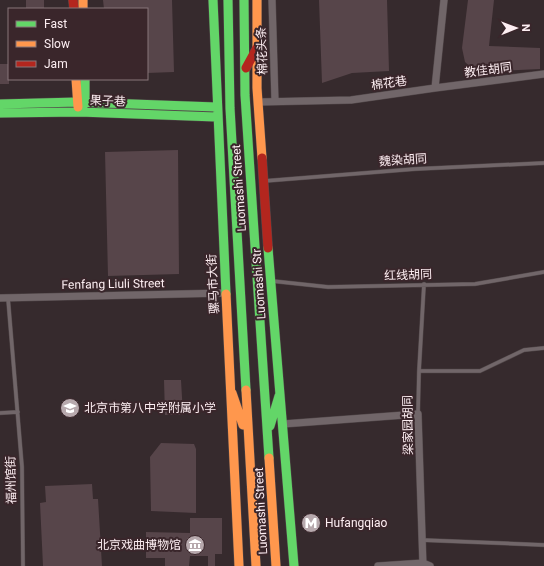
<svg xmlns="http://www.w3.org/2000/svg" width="544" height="566" font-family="Roboto,'Noto Sans SC',sans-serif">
  <rect width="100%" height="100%" fill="#362a2d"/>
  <path fill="#57454a" d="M26,0H44V9H26Z
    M103,0H172L174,72L147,73V9H104Z
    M319,0H387L389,71L352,73L322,83Z
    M468,0H494L489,46L540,48V69L476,72L465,62L462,48Z
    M0,64H9V84H0Z
    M178,150L179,274L108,276L105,152Z
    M164,380H181L183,415H165Z
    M161,443L194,444L196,449V513L151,511L150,457Z
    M92,484L93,499H98L102,566H43L40,503L46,502L45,486Z
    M190,518H222V554H215V566H208V556H190L189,566H165V558H146V532L190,533Z"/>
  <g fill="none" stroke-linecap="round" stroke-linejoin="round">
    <defs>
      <path id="lane" d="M264,181L415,169L544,163
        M272,281L328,287L475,284L544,272
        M8,298L22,467L23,566
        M419,371H480L524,350L544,348
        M0,413L18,412
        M418,414L419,371L424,284
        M421,540L544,545"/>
      <path id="street" d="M272,0L275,101
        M435,88L544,74
        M259,102L351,100L435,88L444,0
        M0,298L226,293
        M283,424L418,414L423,566
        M378,566L423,563L430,566"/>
      <path id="fast" d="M213,0L226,294
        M228,0L230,108L246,390
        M244,0L245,95L269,458
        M0,104L77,102L216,107
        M82,108L85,103V79
        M0,113L80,112L216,117
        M268,248L294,566
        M270,426L279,396"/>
      <path id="slow" d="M83,0V9
        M257,0V88L262,158
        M76,79L78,107
        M226,294L239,566
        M246,390L256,566
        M232,393L243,425
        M269,458L276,566"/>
      <path id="jam" d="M73,0L74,9
        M246,68L257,48
        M262,158L268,248"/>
    </defs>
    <use href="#lane" stroke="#52484a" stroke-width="4.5"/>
    <use href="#street" stroke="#52484a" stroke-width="8"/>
    <use href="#fast" stroke="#52484a" stroke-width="10"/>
    <use href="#slow" stroke="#52484a" stroke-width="10"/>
    <use href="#jam" stroke="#52484a" stroke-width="10"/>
    <use href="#lane" stroke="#716669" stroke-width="3.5"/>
    <use href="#street" stroke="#716669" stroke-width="7"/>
    <use href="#fast" stroke="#63d668" stroke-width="9"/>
    <use href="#slow" stroke="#ff974d" stroke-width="9"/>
    <use href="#jam" stroke="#b3261e" stroke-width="9"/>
  </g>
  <defs>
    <symbol id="school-disc" viewBox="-11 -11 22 22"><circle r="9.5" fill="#b7a9ad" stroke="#3a262b"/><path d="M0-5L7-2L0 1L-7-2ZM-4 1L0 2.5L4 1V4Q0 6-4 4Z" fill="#fff"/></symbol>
    <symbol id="metro-disc" viewBox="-11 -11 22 22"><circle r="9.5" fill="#b7a9ad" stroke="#3a262b"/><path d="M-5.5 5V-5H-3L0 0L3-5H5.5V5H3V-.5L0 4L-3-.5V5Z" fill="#fff"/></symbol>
    <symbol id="museum-disc" viewBox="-11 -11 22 22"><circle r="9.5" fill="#b7a9ad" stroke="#3a262b"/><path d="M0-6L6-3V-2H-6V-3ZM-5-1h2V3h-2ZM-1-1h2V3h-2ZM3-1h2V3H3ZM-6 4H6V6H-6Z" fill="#fff"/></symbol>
  </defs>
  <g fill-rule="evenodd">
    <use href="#school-disc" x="59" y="397" width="22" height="22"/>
    <use href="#metro-disc" x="300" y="512" width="22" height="22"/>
    <use href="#museum-disc" x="184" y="534" width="22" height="22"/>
  </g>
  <g text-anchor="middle" stroke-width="4" stroke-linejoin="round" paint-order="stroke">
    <g font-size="12" fill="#fdeef2" stroke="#3a262b">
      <text transform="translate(262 51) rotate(-92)" y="4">棉花头条</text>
      <text transform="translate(488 70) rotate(-7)" y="4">教佳胡同</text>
      <text transform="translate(389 83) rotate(-8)" y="4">棉花巷</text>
      <text transform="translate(108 101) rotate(2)" y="4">果子巷</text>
      <text transform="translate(403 160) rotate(-4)" y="4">魏染胡同</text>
      <text transform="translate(239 188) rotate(-94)" y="4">Luomashi Street</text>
      <text transform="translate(408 275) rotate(-2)" y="4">红线胡同</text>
      <text transform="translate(113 284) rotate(-1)" y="4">Fenfang Liuli Street</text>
      <text transform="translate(213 284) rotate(-93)" y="4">骡马市大街</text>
      <text transform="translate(259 284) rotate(-94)" y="4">Luomashi Str</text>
      <text transform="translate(408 425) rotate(-91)" y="4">梁家园胡同</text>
      <text transform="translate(11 480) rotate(-91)" y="4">福州馆街</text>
      <text transform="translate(261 511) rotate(-93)" y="4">Luomashi Street</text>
    </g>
    <g font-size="12" fill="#fdeef2" stroke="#3a262b" text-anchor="start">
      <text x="84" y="412">北京市第八中学附属小学</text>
      <text x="325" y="527">Hufangqiao</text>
      <text x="181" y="549" text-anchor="end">北京戏曲博物馆</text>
    </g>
  </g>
  <rect x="8" y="8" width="140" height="72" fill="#3a262b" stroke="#88767b"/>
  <rect x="16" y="21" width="20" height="6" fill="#63d668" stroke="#88767b"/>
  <text x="44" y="28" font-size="12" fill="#fdeef2">Fast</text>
  <rect x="16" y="41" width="20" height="6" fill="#ff974d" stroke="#88767b"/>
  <text x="44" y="48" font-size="12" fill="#fdeef2">Slow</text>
  <rect x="16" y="61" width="20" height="6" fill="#b3261e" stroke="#88767b"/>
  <text x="44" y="68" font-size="12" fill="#fdeef2">Jam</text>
  <g transform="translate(516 28) rotate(89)" stroke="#3a262b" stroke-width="3" paint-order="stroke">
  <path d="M0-3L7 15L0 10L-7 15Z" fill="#fdeef2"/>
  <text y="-6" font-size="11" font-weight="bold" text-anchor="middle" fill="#fdeef2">N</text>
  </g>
</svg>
